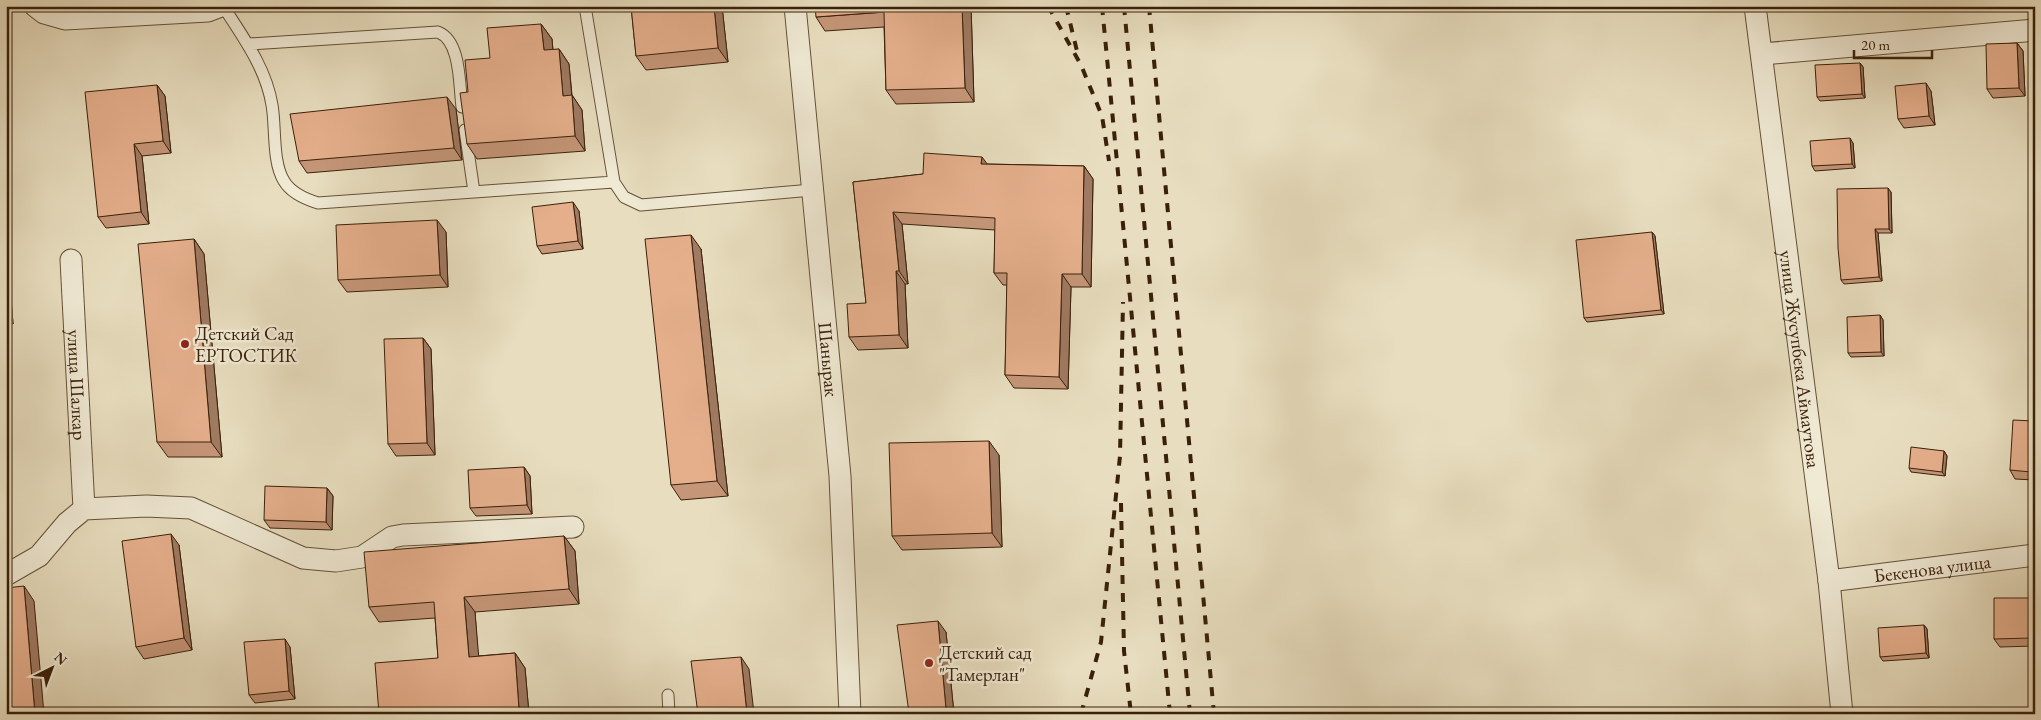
<svg xmlns="http://www.w3.org/2000/svg" width="2041" height="720" font-family="'EB Garamond',serif">
  <rect width="100%" height="100%" fill="#e8debf"/>
  <filter id="stains"><feTurbulence type="fractalNoise" baseFrequency=".004" numOctaves="4"/><feColorMatrix values="0 0 0 0 .2 0 0 0 0 .09 0 0 0 0 .02 0 0 0 .5 -.17"/></filter>
  <radialGradient id="worn" r=".72"><stop offset=".6" stop-color="#630" stop-opacity="0"/><stop offset="1" stop-color="#630" stop-opacity=".3"/></radialGradient>
  <g fill="none" stroke-linecap="round" stroke-linejoin="round">
    <defs>
      <path id="lane" d="M223,6C243,37 266,68 272,105C276,127 272,162 284,181C291,193 305,199 318,203L614,182
        M585,6L614,182L624,197L641,205L812,190
        M249,44L438,32C461,41 459,84 462,107
        M465,130L474,192
        M668,695L669,714"/>
      <g id="street">
        <path d="M35,6L44,13L65,19L208,11L221,6"/>
        <path id="s1" d="M795,6L840,476L850,714"/>
        <path id="s2" d="M1755,6L1829,581L1842,714"/>
        <path d="M1762,54L2035,30"/>
        <path id="s3" d="M71,260L84,509"/>
        <path d="M6,575L39,556L67,523L84,509L146,506L191,508L303,558L336,561L362,557L392,537L403,535L573,527"/>
        <path id="s4" d="M1829,581L2035,555"/>
      </g>
    </defs>
    <use href="#lane" stroke="#665037" stroke-width="13"/>
    <use href="#street" stroke="#665037" stroke-width="23"/>
    <use href="#lane" stroke="#f0ead5" stroke-width="11"/>
    <use href="#street" stroke="#f0ead5" stroke-width="21"/>
    <path stroke="#3a200a" stroke-width="4" stroke-dasharray="9 9" stroke-linecap="butt" d="M1048,6L1081,65L1102,116L1109,161
      M1066,6L1077,51
      M1102,6L1170,714
      M1124,6L1190,714
      M1149,6L1214,714
      M1121,503L1124,651L1131,714
      M1081,714L1101,642L1120,456L1123,302"/>
  </g>
  <path fill="#c59678" stroke="#3a200a" d="M631,6H722L728,62L646,70L636,56Z
    M971,6L974,102L896,104L886,90L884,27L825,31L816,17Z
    M541,24L552,39L553,50L559,49L569,64L572,95L582,110L585,151L477,159L467,144L490,58Z
    M2017,43L2023,51L2025,96L1993,98L1987,89Z
    M1860,63L1863,67L1865,98L1820,101L1817,97Z
    M157,85L165,96L171,153L142,156L149,224L106,228L98,217Z
    M1931,91L1935,125L1904,128L1898,119Z
    M456,109L462,160L307,173L299,161Z
    M1853,143L1855,168L1815,171L1812,166Z
    M987,164L1084,166L1093,179L1091,287H1071L1068,389L1014,388L1005,375L1007,285H1003L994,273L995,230L902,224L908,284H905L908,348L858,350L849,337L866,303L853,182L923,174Z
    M1891,192L1892,233H1878L1882,281L1844,284L1841,280Z
    M579,211L583,249L542,254L537,246Z
    M446,232L448,287L347,292L338,280Z
    M1652,232L1655,236L1664,314L1587,322L1584,318Z
    M6,235L13,324L6,325Z
    M194,239L204,254L222,457H168L157,442Z
    M701,249L728,496L681,500L671,485Z
    M1880,315L1883,320L1884,356L1851,357L1848,353Z
    M423,338L431,349L435,455L396,456L388,444Z
    M2034,421L2035,480L2015,479L2010,470Z
    M1944,451L1947,456L1945,476L1911,472L1909,468Z
    M999,455L1002,547L902,550L892,536Z
    M524,467L530,476L532,514L476,516L470,508Z
    M327,488L333,496L332,530L270,528L264,520Z
    M564,536L575,551L579,604L475,612L478,656L515,653L525,668L529,714H379L438,658L435,618L379,622L369,607Z
    M179,545L192,650L144,659L136,647Z
    M2030,598L2035,604V646L2000,647L1994,639Z
    M1924,625L1927,629L1929,658L1883,661L1880,657Z
    M946,632L954,714H909Z
    M290,647L295,699L255,703L249,695Z"/>
  <path fill="#a07a62" stroke="#3a200a" d="M714,6H722L728,62L718,48Z
    M962,6H971L974,102L965,88Z
    M541,24L552,39L554,65L544,50Z
    M2017,43L2023,51L2025,96L2019,88Z
    M559,49L569,64L573,110L563,96Z
    M1860,63L1863,67L1865,98L1862,94Z
    M1926,83L1931,91L1935,125L1929,116Z
    M157,85L165,96L171,153L163,141Z
    M572,95L582,110L585,151L575,136Z
    M447,97L456,109L462,160L454,148Z
    M1850,138L1853,143L1855,168L1852,164Z
    M134,144L142,156L149,224L141,212Z
    M982,157L991,169L981,164Z
    M1084,166L1093,179L1091,287L1082,274Z
    M1888,188L1891,192L1892,233L1889,229Z
    M573,202L579,211L583,249L578,241Z
    M893,212L902,224L908,284L899,271Z
    M437,220L446,232L448,287L440,275Z
    M1875,229L1878,233L1882,281L1879,277Z
    M1652,232L1655,236L1664,314L1661,310Z
    M6,235L13,324L6,315Z
    M691,235L701,249L728,496L717,481Z
    M194,239L204,254L222,457L211,442Z
    M896,271L905,284L908,348L899,335Z
    M1062,274L1071,287L1068,389L1059,377Z
    M1880,315L1883,320L1884,356L1881,352Z
    M423,338L431,349L435,455L427,443Z
    M2034,421L2035,422V478L2031,472Z
    M989,441L999,455L1002,547L992,533Z
    M1944,451L1947,456L1945,476L1942,472Z
    M524,467L530,476L532,514L527,505Z
    M6,471L8,487L6,486Z
    M327,488L333,496L332,530L326,522Z
    M171,534L179,545L192,650L184,638Z
    M564,536L575,551L579,604L569,589Z
    M24,586L34,601L44,714H35Z
    M464,597L475,612L480,672L469,657Z
    M2030,598L2035,604V644L2031,638Z
    M938,621L946,632L954,714H949L946,709Z
    M1924,625L1927,629L1929,658L1926,653Z
    M285,639L290,647L295,699L289,691Z
    M515,653L525,668L529,714H523L519,709Z
    M741,657L749,669L754,714H747Z"/>
  <path fill="#e5af8c" stroke="#3a200a" d="M631,6H714L718,48L636,56Z
    M815,6H962L965,88L886,90L884,12L816,17Z
    M541,24L544,50L559,49L563,96L572,95L575,136L467,144L460,93L468,92L465,60L490,58L487,28Z
    M2017,43L2019,88L1987,89L1986,44Z
    M1860,63L1862,94L1817,97L1815,65Z
    M1926,83L1929,116L1898,119L1895,86Z
    M157,85L163,141L134,144L141,212L98,217L85,92Z
    M447,97L454,148L299,161L290,114Z
    M1850,138L1852,164L1812,166L1810,141Z
    M924,153L982,157L981,164L1084,166L1082,274H1062L1059,377L1005,375L1007,273H994L995,218L893,212L899,271H896L899,335L849,337L847,304L866,303L853,182L923,174Z
    M1888,188L1889,229H1875L1879,277L1841,280L1838,248L1837,189Z
    M573,202L578,241L537,246L532,207Z
    M437,220L440,275L338,280L336,225Z
    M1652,232L1661,310L1584,318L1576,240Z
    M691,235L717,481L671,485L645,239Z
    M194,239L211,442H157L138,244Z
    M1880,315L1881,352L1848,353L1847,317Z
    M423,338L427,443L388,444L384,339Z
    M2013,420L2034,421L2031,472L2010,470Z
    M989,441L992,533L892,536L889,443Z
    M1911,447L1944,451L1942,472L1909,468Z
    M524,467L527,505L470,508L468,470Z
    M265,486L327,488L326,522L264,520Z
    M171,534L184,638L136,647L122,541Z
    M564,536L569,589L464,597L469,657L515,653L519,709L480,712L481,714H379L375,663L438,658L434,602L369,607L364,552Z
    M24,586L35,714H6V588Z
    M1994,598H2030L2031,638L1994,639Z
    M938,621L946,709L909,713L897,625Z
    M1924,625L1926,653L1880,657L1878,628Z
    M285,639L289,691L249,695L244,642Z
    M741,657L747,714H698L691,661Z"/>
  <g fill="#8f2418" stroke="#f0ead5" stroke-width="2">
    <circle cx="185" cy="344" r="5"/>
    <circle cx="929" cy="663" r="5"/>
  </g>
  <g text-anchor="middle" stroke-width="5" stroke-linejoin="round" paint-order="stroke">
    <g font-size="19" fill="#3a200a" stroke="#f0ead5" text-anchor="start">
      <text x="195" y="340">Детский Сад<tspan x="195" dy="22">ЕРТОСТИК</tspan></text>
      <text x="939" y="659">Детский сад<tspan x="939" dy="22">"Тамерлан"</tspan></text>
    </g>
    <g font-size="19" fill="#3a200a" stroke="#f0ead5">
      <text dy="7" stroke="none"><textPath href="#s1" startOffset="355">Шанырак</textPath></text>
      <text dy="7" stroke="none"><textPath href="#s2" startOffset="356">улица Жусупбека Аймаутова</textPath></text>
      <text dy="7" stroke="none"><textPath href="#s3" startOffset="125">улица Шалкар</textPath></text>
      <text dy="7" stroke="none"><textPath href="#s4" startOffset="104">Бекенова улица</textPath></text>
    </g>
  </g>
  <rect width="2041" height="720" fill="none" stroke="#e8debf" stroke-width="25"/>
  <rect x="8" y="8" width="2026" height="705" fill="none" stroke="#3a200a" stroke-width="2.5"/>
  <rect x="12" y="12" width="2016" height="695" fill="none" stroke="#3a200a"/>
  <g transform="translate(52 668) rotate(42)" stroke="#f0ead5" stroke-width="4" paint-order="stroke">
  <path d="M0-4L9 19L0 12L-9 19Z" fill="#3a200a"/>
  <text y="-8" font-size="14" font-weight="bold" text-anchor="middle" fill="#3a200a">N</text>
  </g>
  <path d="M1854 50v8h78v-8" fill="none" stroke="#3a200a" stroke-width="2.5"/>
  <text x="1861" y="50" font-size="15" fill="#3a200a" stroke="#f0ead5" stroke-width="4" paint-order="stroke">20 m</text>
  <rect width="100%" height="100%" filter="url(#stains)"/>
  <rect width="100%" height="100%" fill="url(#worn)"/>
</svg>
